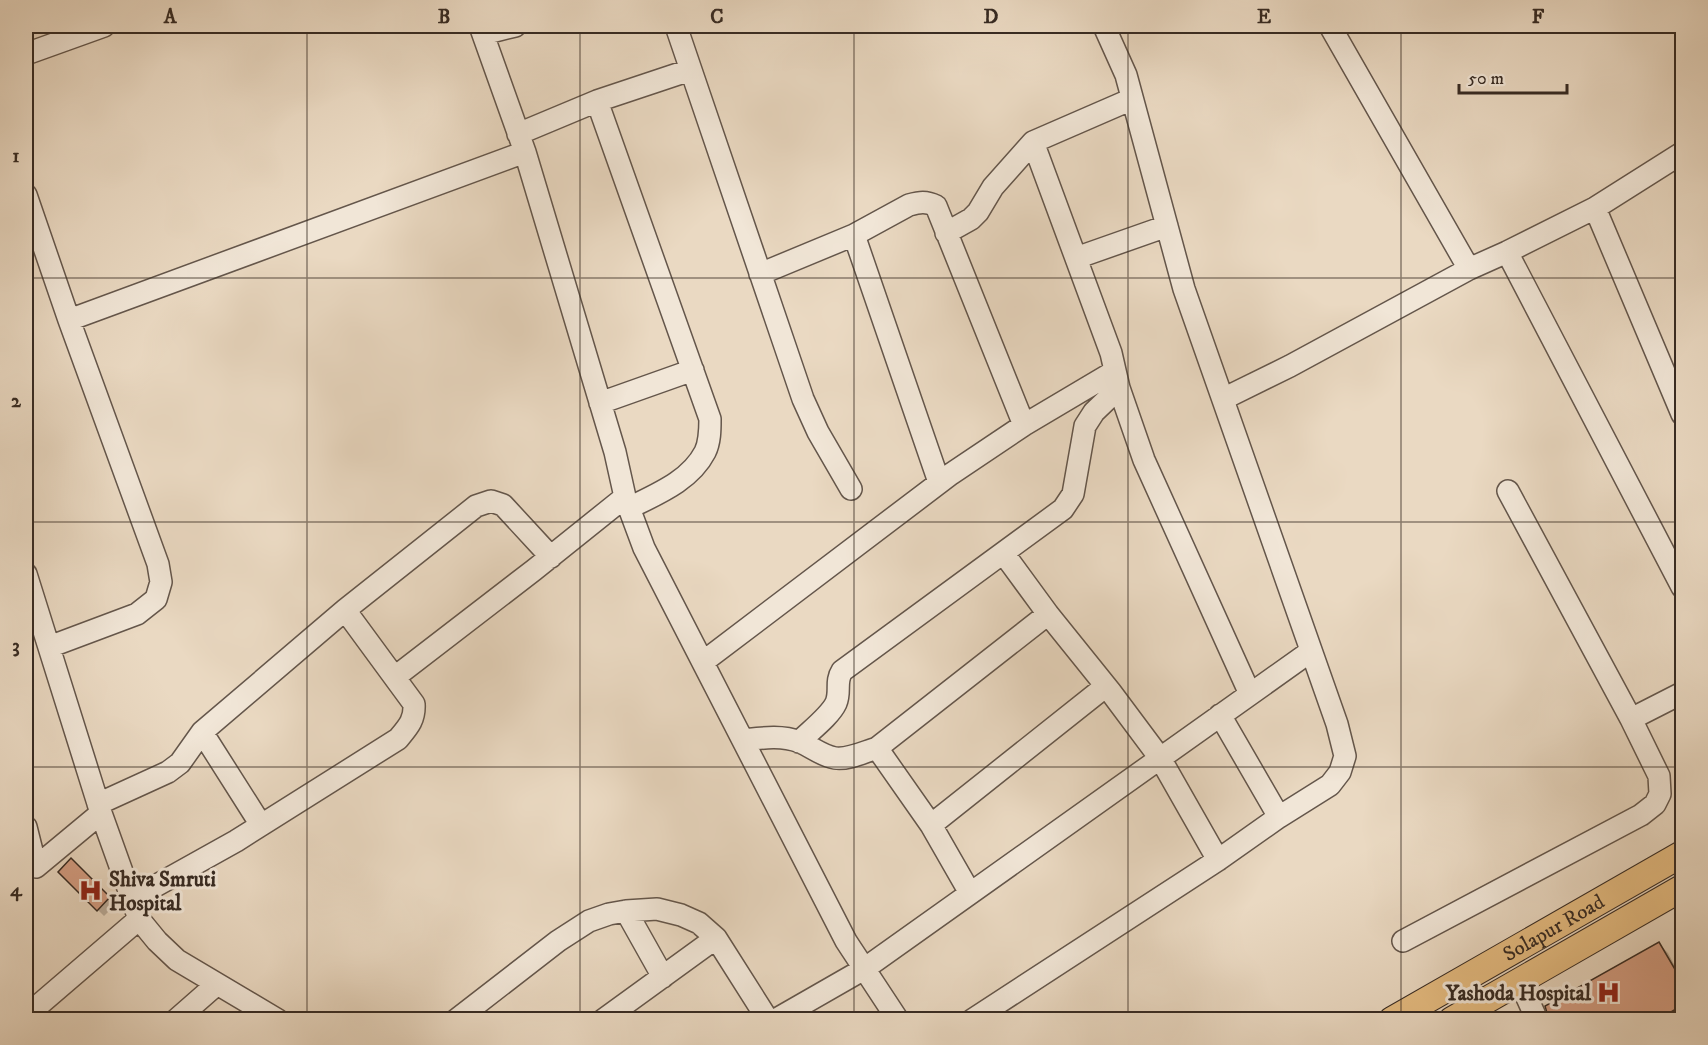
<svg xmlns="http://www.w3.org/2000/svg" width="1708" height="1045" font-family="'IM FELL DW Pica',serif">
  <rect width="100%" height="100%" fill="#ead9c2"/>
  <filter id="stains"><feTurbulence type="fractalNoise" baseFrequency=".00333" numOctaves="4"/><feColorMatrix values="0 0 0 0 .2 0 0 0 0 .09 0 0 0 0 .02 0 0 0 .5 -.17"/></filter>
  <radialGradient id="worn" r=".72"><stop offset=".6" stop-color="#630" stop-opacity="0"/><stop offset="1" stop-color="#630" stop-opacity=".3"/></radialGradient>
  <path fill="#0003" d="M71,861L116,904L104,916L60,872Z
    M1659,944L1668,953L1682,979V1019L1551,1020Z"/>
  <path fill="#d59e83" stroke="#372b23" stroke-width="1.5" d="M71,858L110,897L97,911L58,872Z
    M1659,942L1683,983V1005L1657,1020H1549L1545,1006Z"/>
  <g fill="none" stroke-linecap="round" stroke-linejoin="round">
    <defs>
      <path id="minor" d="M480,26L525,152L615,452L625,497L644,548L846,941L898,1020
        M676,26L803,399L818,432L851,489
        M1330,26L1469,269
        M483,34L515,26
        M26,54L104,26
        M597,101L710,419C710,430 710,442 705,452C690,481 657,494 629,508
        M518,134L597,101L690,70
        M1033,142L1111,353L1119,388L1144,460L1250,694
        M26,195L69,320L158,564L161,582L156,599L137,614L49,647
        M1595,208L1682,414
        M946,233L971,219L978,212L993,187L1033,142L1132,99
        M854,235L939,482
        M1507,252L1682,587
        M1076,258L1167,226
        M760,274L854,235L909,205C920,202 926,201 936,206L1024,425
        M69,320L525,152
        M1223,399L1290,366L1469,269L1507,252L1595,208L1682,153
        M600,403L693,370
        M1004,554L1048,614L1110,691L1160,758L1218,860
        M26,574L101,813L139,919L157,941L177,960L278,1020
        M703,662L951,474L1024,425L1115,371
        M395,677L534,570L625,497
        M1220,715L1279,817
        M1631,719L1682,693
        M202,732L261,825
        M743,740C762,738 781,735 800,742C812,747 822,756 835,758C848,760 864,752 877,748L931,825L970,893
        M799,742C810,731 830,716 836,703C841,691 835,682 842,671L1063,509L1073,494L1085,426L1094,412L1119,388
        M877,748L1048,614
        M98,804L168,772L180,763L202,732L345,610L476,506L491,501L503,505L551,557
        M931,825L1106,686
        M26,827L36,867L101,813
        M132,899L236,841L398,739C408,727 415,720 414,704L345,610
        M626,911L663,977
        M1403,941L1641,815L1655,804L1660,794L1659,776L1631,719L1508,491
        M1520,982L1537,1020
        M26,1016L139,919
        M176,1020L217,984
        M456,1020L558,941L589,921L609,914L626,911L657,909L681,915L699,923L716,938L768,1020
        M603,1020L716,938
        M775,1020L864,969L1311,651
        M972,1020L1218,860L1279,817L1330,785L1340,772L1345,756L1337,724L1184,289L1126,75L1104,26"/>
      <g id="major">
        <path id="s1" d="M1392,1020L1682,854"/>
        <path d="M1452,1020L1682,888"/>
      </g>
    </defs>
    <use href="#minor" stroke="#64564b" stroke-width="24"/>
    <use href="#major" stroke="#372b23" stroke-width="28"/>
    <use href="#minor" stroke="#f1e6d7" stroke-width="21"/>
    <use href="#major" stroke="#e5bc81" stroke-width="26"/>
  </g>
  <path fill="none" stroke="#372b23" stroke-width="1.5" stroke-opacity="0.55" d="M307,26V1020M580,26V1020M854,26V1020M1128,26V1020M1401,26V1020M26,278H1682M26,522H1682M26,767H1682"/>
  <defs>
    <symbol id="hospital-bare" viewBox="-9 -9 18 18"><path d="M-5-5h3v3.5h4V-5h3V5h-3V1.5h-4V5h-3Z" fill="#8f2418" stroke="#f1e6d7" stroke-width="2.5" paint-order="stroke"/></symbol>
  </defs>
  <g fill-rule="evenodd">
    <use href="#hospital-bare" x="74" y="874" width="33" height="33"/>
    <use href="#hospital-bare" x="1592" y="976" width="33" height="33"/>
  </g>
  <g text-anchor="middle" stroke-width="6" stroke-linejoin="round" paint-order="stroke">
    <g font-size="21" font-weight="bold" fill="#372b23" stroke="#f1e6d7" text-anchor="start">
      <text x="109" y="886">Shiva Smruti<tspan x="109" dy="24">Hospital</tspan></text>
      <text x="1591" y="1000" text-anchor="end">Yashoda Hospital</text>
    </g>
    <g font-size="21" fill="#372b23" stroke="#f1e6d7">
      <text dy="7" stroke="none"><textPath href="#s1" startOffset="186">Solapur Road</textPath></text>
    </g>
  </g>
  <rect width="1708" height="1045" fill="none" stroke="#ead9c2" stroke-width="66"/>
  <path d="M1459 84v9h108v-9" fill="none" stroke="#372b23" stroke-width="3"/>
  <text x="1468" y="84" font-size="18" fill="#372b23" stroke="#f1e6d7" stroke-width="4.5" paint-order="stroke">50 m</text>
  <rect x="33" y="33" width="1642" height="979" fill="none" stroke="#372b23" stroke-width="2"/>
  <g font-size="20" text-anchor="middle" font-weight="bold" fill="#372b23">
    <text x="170" y="23">A</text>
    <text x="444" y="23">B</text>
    <text x="717" y="23">C</text>
    <text x="991" y="23">D</text>
    <text x="1264" y="23">E</text>
    <text x="1538" y="23">F</text>
    <text x="16" y="162">1</text>
    <text x="16" y="407">2</text>
    <text x="16" y="652">3</text>
    <text x="16" y="896">4</text>
  </g>
  <rect width="100%" height="100%" filter="url(#stains)"/>
  <rect width="100%" height="100%" fill="url(#worn)"/>
</svg>
